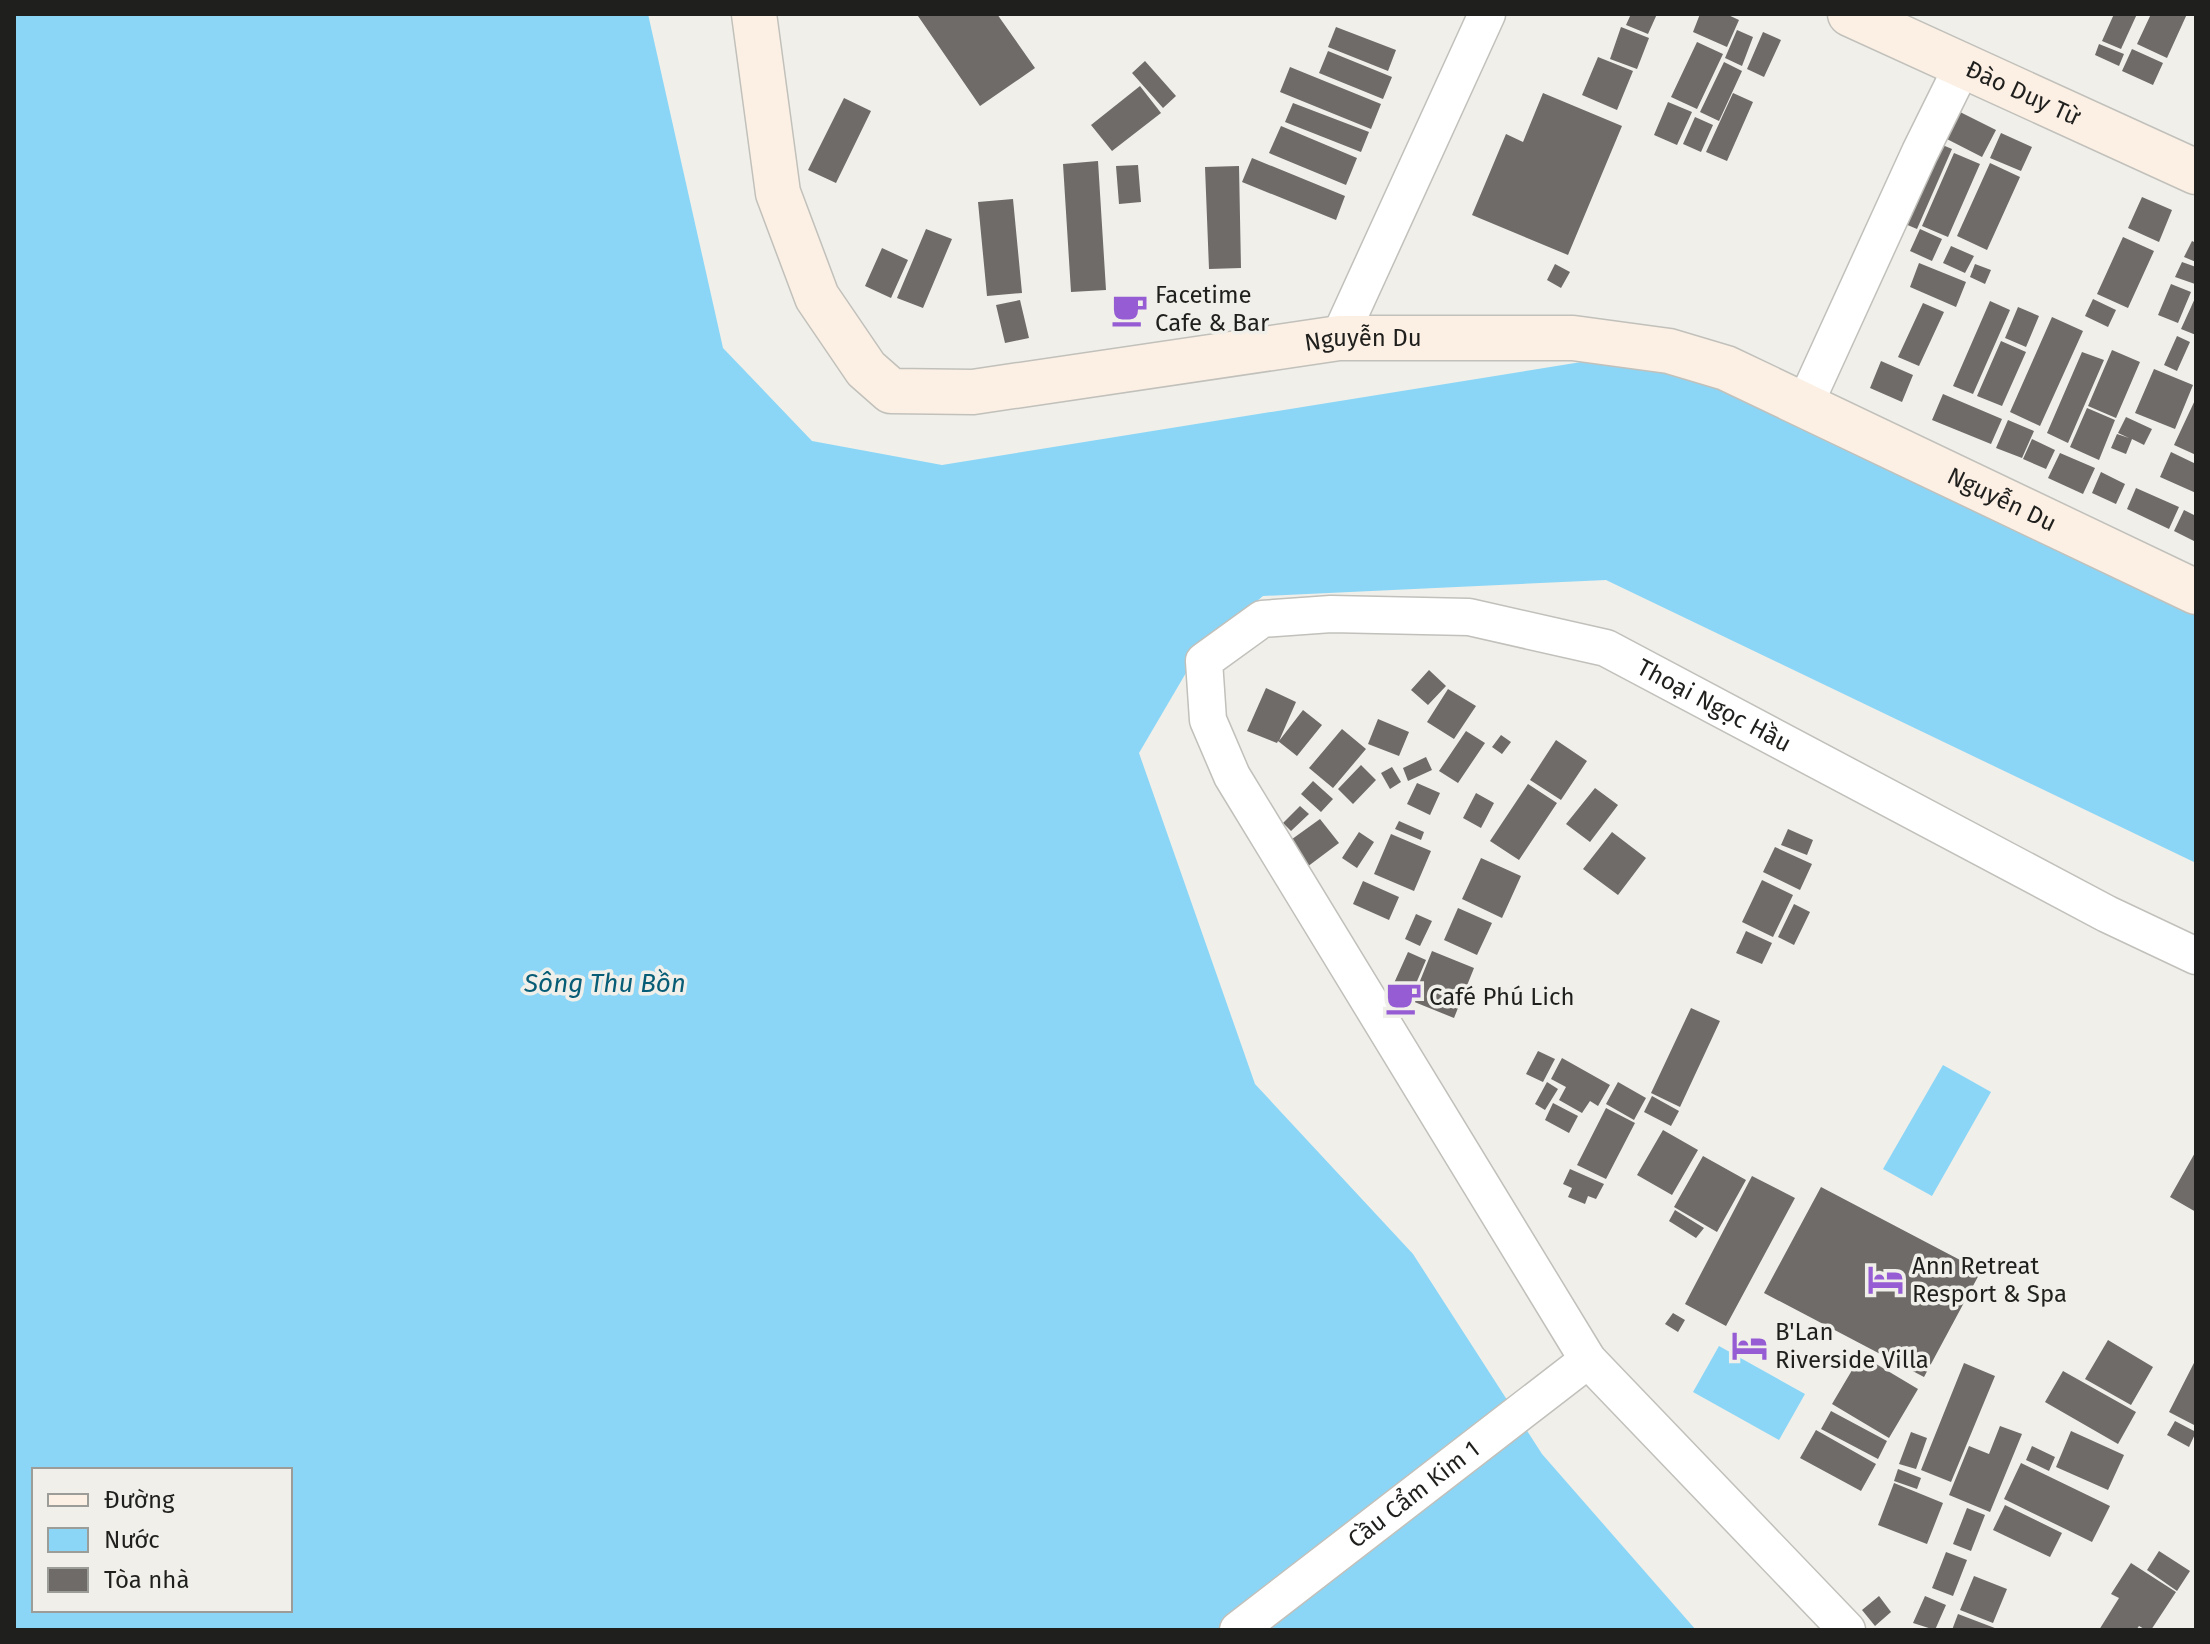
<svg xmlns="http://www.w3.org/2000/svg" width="2210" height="1644" font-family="'Fira Sans',sans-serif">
  <rect width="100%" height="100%" fill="#f0efea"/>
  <path fill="#8bd6f6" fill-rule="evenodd" d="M14,14H648L723,348L812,441L942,465L1606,358L1679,363L2196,609V863L1606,580L1263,596L1200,649L1139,753L1255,1084L1413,1254L1542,1454L1696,1630H14ZM34,1470H290V1610H34Z
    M1943,1065L1991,1092L1932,1196L1883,1169Z
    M1719,1346L1805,1394L1779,1440L1693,1392Z"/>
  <path fill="#6e6b68" d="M921,14H997L1035,68L980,106L918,16Z
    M1631,14H1657L1648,34L1626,25Z
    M1700,14H1726L1739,20L1727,47L1693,32Z
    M2114,14H2137L2121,49L2102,41Z
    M2151,14H2187L2167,58L2137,44Z
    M1336,27L1396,50L1388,71L1328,47Z
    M1621,27L1649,38L1637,69L1610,59Z
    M1737,30L1753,37L1742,66L1725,58Z
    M1763,32L1781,40L1764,77L1747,69Z
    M1697,42L1723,54L1697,109L1671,97Z
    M2099,44L2124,54L2119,66L2095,55Z
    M2132,49L2163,63L2153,85L2122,71Z
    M1328,51L1392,77L1383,99L1319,73Z
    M1598,57L1633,71L1617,110L1582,95Z
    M1145,61L1176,96L1163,108L1132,73Z
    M1724,62L1742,71L1719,121L1700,112Z
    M1290,67L1381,104L1371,129L1280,92Z
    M1140,86L1161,113L1112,151L1091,125Z
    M1543,93L1622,126L1568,255L1472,215L1506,134L1523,142Z
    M1733,93L1753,102L1727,161L1706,152Z
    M844,98L871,111L836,183L808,170Z
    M1668,102L1692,112L1677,145L1654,135Z
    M1293,103L1369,132L1361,152L1285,122Z
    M1954,109L1996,130L1982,157L1941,136Z
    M1695,117L1713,125L1701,152L1683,144Z
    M1281,126L1357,158L1346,185L1269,153Z
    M2001,133L2032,147L2021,171L1990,158Z
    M1933,141L1952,149L1917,229L1898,221Z
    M1954,153L1980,164L1948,237L1922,226Z
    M1252,158L1345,196L1336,220L1242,182Z
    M1098,161L1106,290L1071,292L1063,164Z
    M1990,163L2020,177L1987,250L1957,236Z
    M1138,165L1141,202L1119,204L1116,166Z
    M1239,166L1241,268L1209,269L1205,167Z
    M2142,197L2172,210L2159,242L2128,228Z
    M1013,199L1022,293L987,296L978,202Z
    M926,229L952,239L923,308L897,298Z
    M1920,229L1942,239L1932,261L1910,251Z
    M2123,237L2154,251L2128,308L2097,294Z
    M2192,241L2196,243V262L2184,257Z
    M1951,246L1974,256L1965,273L1943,263Z
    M882,248L908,260L891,298L865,286Z
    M2182,262L2196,267L2195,284L2175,277Z
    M1919,263L1966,282L1956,307L1910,287Z
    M1555,264L1570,272L1561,288L1547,280Z
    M1975,264L1991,270L1985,284L1970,277Z
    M2171,284L2191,292L2178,323L2158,315Z
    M2196,296V335L2181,329Z
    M2093,299L2116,310L2108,327L2085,316Z
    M1020,300L1029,338L1005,343L996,305Z
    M1990,301L2010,310L1973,394L1953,386Z
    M1923,303L1944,312L1919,366L1898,357Z
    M2018,307L2039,316L2026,347L2005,338Z
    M2052,317L2083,331L2040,426L2010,412Z
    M2177,336L2190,342L2177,371L2164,365Z
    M2001,341L2026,352L2002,406L1977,396Z
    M2112,350L2140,362L2116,418L2088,406Z
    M2082,352L2104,360L2068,443L2047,433Z
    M1881,361L1913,375L1902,402L1870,388Z
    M2154,369L2193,385L2175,429L2135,413Z
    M1943,394L2002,419L1991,444L1932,420Z
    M2196,398V455L2174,445Z
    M2087,408L2115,420L2099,460L2070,447Z
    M2126,417L2152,429L2144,445L2132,439L2126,454L2111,448L2117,434L2129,438L2118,433Z
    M2008,420L2034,431L2022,458L1996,448Z
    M2032,439L2055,450L2046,469L2023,459Z
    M2171,452L2196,464V493L2160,477Z
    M2060,453L2095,468L2083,494L2048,478Z
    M2101,472L2125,484L2116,504L2092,493Z
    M2136,488L2179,507L2169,529L2127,509Z
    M2184,510L2196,516V542L2174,531Z
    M1429,670L1446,686L1428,705L1411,690Z
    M1266,688L1296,702L1279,741L1303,710L1322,725L1297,756L1278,741L1277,743L1247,731Z
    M1448,689L1476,706L1454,739L1427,722Z
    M1378,719L1409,732L1399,756L1368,744Z
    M1342,729L1366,749L1333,788L1309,768Z
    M1466,731L1485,743L1458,783L1439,771Z
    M1501,735L1511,742L1502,754L1492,747Z
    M1556,740L1587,761L1561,800L1530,780Z
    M1426,757L1432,770L1408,781L1403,768Z
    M1361,765L1376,780L1353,804L1338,789Z
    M1392,767L1401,782L1390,789L1381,773Z
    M1313,781L1333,799L1321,812L1301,794Z
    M1417,783L1440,793L1430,815L1407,804Z
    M1528,784L1557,803L1519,860L1490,841Z
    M1595,788L1618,805L1590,842L1566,824Z
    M1476,793L1494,803L1481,828L1463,818Z
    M1300,806L1309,814L1291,831L1283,823Z
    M1320,819L1339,843L1307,867L1288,842Z
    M1399,821L1424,832L1421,840L1395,829Z
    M1788,829L1813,840L1807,855L1781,845Z
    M1359,832L1374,842L1357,868L1342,858Z
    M1612,832L1646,858L1618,895L1583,869Z
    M1391,834L1431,851L1414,891L1374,874Z
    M1775,847L1812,864L1800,890L1763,872Z
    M1481,858L1521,876L1502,918L1462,899Z
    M1762,880L1793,895L1773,937L1742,922Z
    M1363,881L1399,897L1389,920L1353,904Z
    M1794,904L1810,912L1794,945L1778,937Z
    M1458,908L1492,923L1477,955L1444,940Z
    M1416,914L1432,921L1420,946L1405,939Z
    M1746,931L1772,943L1762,964L1736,953Z
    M1432,951L1474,968L1454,1018L1412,1001Z
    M1408,952L1426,960L1409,1000L1390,992Z
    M1691,1008L1720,1021L1680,1107L1651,1093Z
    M1538,1051L1555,1059L1543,1082L1526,1074Z
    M1562,1058L1610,1085L1598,1106L1590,1101L1582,1113L1559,1100L1566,1087L1551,1079Z
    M1547,1082L1558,1089L1545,1110L1535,1104Z
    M1618,1082L1646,1098L1634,1120L1606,1104Z
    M1652,1096L1679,1111L1671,1126L1644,1112Z
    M1553,1103L1578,1116L1569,1133L1545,1120Z
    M1606,1108L1635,1123L1606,1179L1577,1165Z
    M1663,1130L1698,1150L1672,1195L1637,1175Z
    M2196,1151V1212L2170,1197Z
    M1703,1156L1746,1180L1717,1232L1674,1207Z
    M1570,1169L1604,1184L1596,1199L1588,1196L1585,1204L1568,1197L1572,1188L1563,1184Z
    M1752,1176L1795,1198L1726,1326L1685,1304Z
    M1821,1187L1981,1271L1924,1377L1764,1293Z
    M1675,1210L1704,1228L1696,1238L1669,1221Z
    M1673,1313L1685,1320L1678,1332L1665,1324Z
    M2108,1340L2153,1367L2131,1405L2085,1379Z
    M1861,1355L1918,1389L1889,1438L1832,1404Z
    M2196,1359V1426L2169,1412Z
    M1964,1363L1995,1376L1951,1482L1921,1470Z
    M2063,1371L2136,1412L2118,1444L2045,1402Z
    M1831,1411L1887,1441L1878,1459L1821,1429Z
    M2175,1421L2196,1432L2189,1447L2167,1435Z
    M2000,1426L2022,1434L1990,1512L1949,1495L1969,1446L1989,1454Z
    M1816,1430L1876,1464L1861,1491L1800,1458Z
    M2071,1431L2124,1455L2108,1490L2056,1467Z
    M1911,1432L1927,1438L1916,1469L1899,1464Z
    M2032,1446L2055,1457L2049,1471L2026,1460Z
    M2021,1463L2110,1506L2092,1542L2004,1499Z
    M1898,1469L1921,1478L1917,1489L1894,1481Z
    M1894,1483L1943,1503L1927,1544L1878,1525Z
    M2005,1505L2062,1533L2050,1557L1993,1530Z
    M1967,1508L1985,1515L1971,1551L1953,1544Z
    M2159,1551L2190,1571L2177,1591L2147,1570Z
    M1946,1552L1967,1560L1953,1596L1932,1588Z
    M2131,1563L2176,1592L2151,1630H2146L2139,1626L2136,1630H2099L2119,1598L2111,1594Z
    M1974,1576L2007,1589L1993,1623L1960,1610Z
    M1879,1596L1891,1612L1875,1626L1862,1610Z
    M1925,1596L1946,1605L1935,1630L1913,1623Z
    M1958,1614L2000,1630H1952Z"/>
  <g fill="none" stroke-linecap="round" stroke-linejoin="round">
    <defs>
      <g id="street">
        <path d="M1339,338L1487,14"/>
        <path d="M1804,406L1920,152L1963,65"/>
        <path id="s1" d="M1238,1630L1588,1360"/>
        <path id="s2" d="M1847,1630L1588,1360L1232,776L1208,720L1204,661L1262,619L1331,614L1469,617L1606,648L2107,914L2196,956"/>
      </g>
      <g id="secondary">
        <path id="s3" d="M754,14L778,193L817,297L866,369L891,391L973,392L1339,338H1573L1669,351L1726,368L2196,592"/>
        <path id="s4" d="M1850,14L2196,172"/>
      </g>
    </defs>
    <use href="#street" stroke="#c1c0bb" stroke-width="39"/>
    <use href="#secondary" stroke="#c1c0bb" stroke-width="47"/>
    <use href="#street" stroke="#fff" stroke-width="36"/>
    <use href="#secondary" stroke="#fcf0e4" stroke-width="44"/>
  </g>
  <defs>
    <symbol id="cafe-bare" viewBox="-9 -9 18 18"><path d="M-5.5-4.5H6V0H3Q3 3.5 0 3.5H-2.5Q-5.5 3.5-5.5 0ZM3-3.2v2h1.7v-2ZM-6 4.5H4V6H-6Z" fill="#955cd3" stroke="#f0efea" stroke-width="2.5" paint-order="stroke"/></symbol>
    <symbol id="hotel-bare" viewBox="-9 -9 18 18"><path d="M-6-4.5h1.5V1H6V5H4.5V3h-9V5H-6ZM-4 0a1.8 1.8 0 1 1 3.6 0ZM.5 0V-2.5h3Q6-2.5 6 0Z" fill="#955cd3" stroke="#f0efea" stroke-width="2.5" paint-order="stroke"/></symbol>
  </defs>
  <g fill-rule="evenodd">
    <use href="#cafe-bare" x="1104" y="284" width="51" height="51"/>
    <use href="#cafe-bare" x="1378" y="972" width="51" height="51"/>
    <use href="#hotel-bare" x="1860" y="1254" width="51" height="51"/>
    <use href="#hotel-bare" x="1724" y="1320" width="51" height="51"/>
  </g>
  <g text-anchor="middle" stroke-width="7" stroke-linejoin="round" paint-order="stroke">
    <g font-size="24" fill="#1f1f1d" stroke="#f0efea">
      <text dy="8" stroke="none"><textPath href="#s4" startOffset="190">Đào Duy Từ</textPath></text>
      <text dy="8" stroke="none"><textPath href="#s3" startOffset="888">Nguyễn Du</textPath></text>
      <text dy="8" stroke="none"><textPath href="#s3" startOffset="1560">Nguyễn Du</textPath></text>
      <text dy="8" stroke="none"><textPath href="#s2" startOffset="1720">Thoại Ngọc Hầu</textPath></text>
      <text dy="8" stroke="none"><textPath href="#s1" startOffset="222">Cầu Cẩm Kim 1</textPath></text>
    </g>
    <g font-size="24" fill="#1f1f1d" stroke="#f0efea" text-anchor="start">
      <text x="1155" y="303">Facetime<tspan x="1155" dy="28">Cafe &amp; Bar</tspan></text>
      <text x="1429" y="1005">Café Phú Lich</text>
      <text x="1912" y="1274">Ann Retreat<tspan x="1912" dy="28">Resport &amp; Spa</tspan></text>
      <text x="1775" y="1340">B'Lan<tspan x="1775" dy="28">Riverside Villa</tspan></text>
    </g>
    <g font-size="26" font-style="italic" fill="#075c76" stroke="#f0efea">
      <text x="605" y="992">Sông Thu Bồn</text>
    </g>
  </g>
  <rect width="2210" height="1644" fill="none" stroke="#1f1f1d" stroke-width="32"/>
  <rect x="32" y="1468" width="260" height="144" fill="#f0efea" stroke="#9c9c98" stroke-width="2"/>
  <rect x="48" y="1494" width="40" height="12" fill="#fcf0e4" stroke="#9c9c98" stroke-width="2"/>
  <text x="104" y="1508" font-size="24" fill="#1f1f1d">Đường</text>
  <rect x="48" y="1528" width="40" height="24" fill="#8bd6f6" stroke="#9c9c98" stroke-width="2"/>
  <text x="104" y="1548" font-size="24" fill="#1f1f1d">Nước</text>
  <rect x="48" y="1568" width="40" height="24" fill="#6e6b68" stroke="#9c9c98" stroke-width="2"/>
  <text x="104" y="1588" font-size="24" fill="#1f1f1d">Tòa nhà</text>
</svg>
